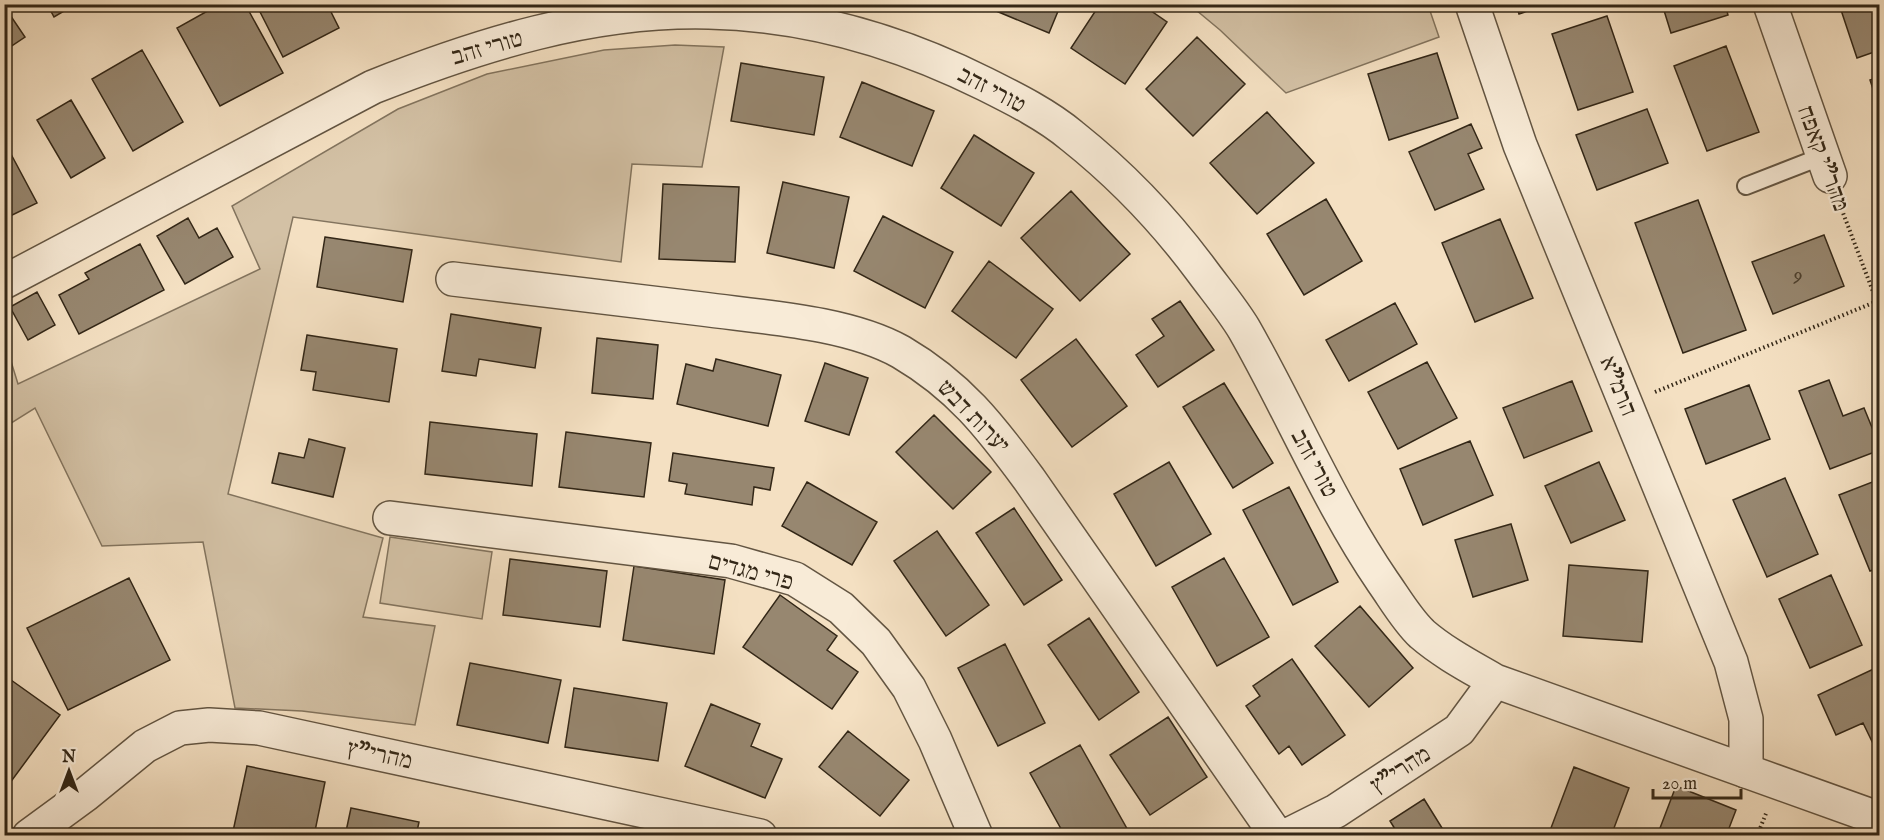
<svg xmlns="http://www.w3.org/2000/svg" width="1884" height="840" font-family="'IM FELL English','Frank Ruhl Libre',serif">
  <rect width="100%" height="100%" fill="#f4e0c2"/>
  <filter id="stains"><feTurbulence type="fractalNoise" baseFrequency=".00333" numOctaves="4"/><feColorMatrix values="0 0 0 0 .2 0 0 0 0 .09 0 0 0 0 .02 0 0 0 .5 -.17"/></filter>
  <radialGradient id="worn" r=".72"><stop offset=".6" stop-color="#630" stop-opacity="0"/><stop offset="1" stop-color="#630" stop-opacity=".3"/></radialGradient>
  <path fill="#d3c1a5" stroke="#83745e" stroke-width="1.5" d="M1190,5H1428L1439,37L1286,93L1220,30Z
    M675,45L724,47L702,167L632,164L621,262L293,217L228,494L383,538L363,617L435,626L415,725L302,711L235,708L203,542L102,546L35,408L5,427V342L18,384L260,269L232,206L398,109L487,74L604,50Z
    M390,537L492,552L482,619L380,603Z"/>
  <path fill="#978770" stroke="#332717" stroke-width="1.5" d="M47,4H76L54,17Z
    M220,4H245L283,73L220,106L177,28Z
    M256,4H327L339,28L283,57Z
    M991,4H1061L1049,33L989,8Z
    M1100,4H1141L1167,22L1125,84L1071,48Z
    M1516,4H1548L1519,14Z
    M1662,4H1725L1728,15L1671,33Z
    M1839,4H1880V50L1857,58Z
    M4,6L25,37L4,51Z
    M1607,16L1633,92L1578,110L1552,34Z
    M1197,37L1245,84L1193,136L1146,89Z
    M1726,46L1759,132L1707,151L1674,66Z
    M142,50L183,122L133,151L92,79Z
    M1437,53L1458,118L1389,140L1368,74Z
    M741,63L824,77L814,135L731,121Z
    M1880,77V110L1870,80Z
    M862,82L934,111L912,166L840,137Z
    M71,100L105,158L71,178L37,120Z
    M1647,109L1668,163L1597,190L1576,135Z
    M1267,112L1314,163L1257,214L1210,163Z
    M1471,124L1482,148L1468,154L1484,189L1435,210L1409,152Z
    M974,135L1034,173L1001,226L941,188Z
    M4,141L37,203L4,219Z
    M783,182L849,197L834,268L767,253Z
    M663,184L739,187L735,262L659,259Z
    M1071,191L1130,254L1080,301L1021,238Z
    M1326,199L1362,261L1304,295L1267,234Z
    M1698,200L1746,330L1683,353L1635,223Z
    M883,216L953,252L925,308L854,271Z
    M188,218L199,238L217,228L233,257L185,284L157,236Z
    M1500,219L1533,298L1475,322L1442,243Z
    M1824,235L1844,286L1773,314L1752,262Z
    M325,237L412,250L403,302L317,287Z
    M140,244L164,290L79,334L59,295L89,279L85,273Z
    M989,261L1053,309L1016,358L952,311Z
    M37,292L55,325L28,340L10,307Z
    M1180,301L1214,350L1158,387L1136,355L1164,336L1152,319Z
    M1395,303L1417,344L1349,381L1326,340Z
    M451,314L541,328L535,368L479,359L476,376L442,371Z
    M307,335L397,349L389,402L313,390L316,372L301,370Z
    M597,338L658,345L653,399L592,393Z
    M1076,339L1127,406L1072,447L1021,380Z
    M716,359L781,375L768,426L677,404L686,364L713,371Z
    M1427,362L1457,418L1398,449L1368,392Z
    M825,363L868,378L849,435L805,421Z
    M1829,380L1843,416L1864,408L1880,447V450L1830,469L1799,391Z
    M1572,381L1592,431L1524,458L1503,408Z
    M1224,383L1273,463L1233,488L1183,407Z
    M1749,385L1770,439L1706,464L1685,409Z
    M934,415L991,472L953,509L896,452Z
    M430,422L537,434L532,486L425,474Z
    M566,432L651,443L644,497L559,487Z
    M309,439L345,448L333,497L272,483L279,453L304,458Z
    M1470,441L1493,495L1423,525L1400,469Z
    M673,453L774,468L770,490L754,487L752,505L685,494L687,484L669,481Z
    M1169,462L1211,534L1156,566L1114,494Z
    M1599,462L1625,520L1571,543L1545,486Z
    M1785,478L1818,554L1767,577L1733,500Z
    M1880,479V568L1870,571L1839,495Z
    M807,482L877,522L852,565L782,526Z
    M1289,487L1338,582L1293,605L1243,510Z
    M1014,508L1062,580L1024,605L976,533Z
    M1511,524L1528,580L1473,597L1455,540Z
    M937,531L989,605L946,636L894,561Z
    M1224,558L1269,637L1217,666L1172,587Z
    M510,559L607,571L600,627L503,615Z
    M1569,565L1648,571L1642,642L1563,636Z
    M634,566L725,580L714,654L623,640Z
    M1831,575L1862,645L1810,668L1779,599Z
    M129,578L170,660L68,710L27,628Z
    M780,595L837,636L827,650L858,672L832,709L743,647Z
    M1360,606L1413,668L1369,707L1315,646Z
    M1089,618L1139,692L1099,720L1048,645Z
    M1005,644L1045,723L998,746L958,668Z
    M1292,659L1345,735L1302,765L1289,746L1279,754L1246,706L1260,696L1253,686Z
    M470,663L561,680L548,743L457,725Z
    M1880,666V758L1863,723L1836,735L1818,695Z
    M4,675L60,715L4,791Z
    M574,688L667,703L658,761L565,747Z
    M711,704L760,724L751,746L782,759L765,798L685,766Z
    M1168,717L1207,777L1150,815L1110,755Z
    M848,731L909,780L880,816L819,767Z
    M1080,745L1130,834L1126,836H1065L1030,773Z
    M247,766L325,782L314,836H232Z
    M1574,767L1629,788L1611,836H1548Z
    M1676,786L1736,810L1726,836H1657Z
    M1424,799L1447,836H1396L1398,834L1390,821Z
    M351,808L419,822L416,836H345Z"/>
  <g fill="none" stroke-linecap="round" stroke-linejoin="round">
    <defs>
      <path id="service" d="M1746,186L1823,156"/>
      <path id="minor" d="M1770,4L1830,176
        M453,279C536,289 619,299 702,309C762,317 848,322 901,352C959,386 990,426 1029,479L1277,836
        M4,282L373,87C479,45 592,9 709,12C806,14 899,41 985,84C1015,99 1047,115 1072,136C1121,175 1165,221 1202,271C1216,290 1232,309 1244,329C1292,413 1329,503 1383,582C1395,599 1407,620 1422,634C1444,653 1471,667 1495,681L1880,819
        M390,518L731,561L795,579L841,608L876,642L909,688L935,740L976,836
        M29,836L85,795L145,746L180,728L209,725L259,728L760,836
        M1286,836L1336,811L1459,730L1495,681"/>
      <path id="tertiary" d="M1472,4L1520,145L1731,662L1746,719V771"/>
    </defs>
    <use href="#service" stroke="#635542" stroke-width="20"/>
    <use href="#minor" stroke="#635542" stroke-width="36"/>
    <use href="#tertiary" stroke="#635542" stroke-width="36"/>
    <path stroke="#332717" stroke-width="4" stroke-dasharray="1.5 3" stroke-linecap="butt" d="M1840,205L1880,310
      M1655,392L1880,300
      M1757,836L1767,811"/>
    <use href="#service" stroke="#f8ebd7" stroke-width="16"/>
    <use href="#minor" stroke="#f8ebd7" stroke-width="33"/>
    <use href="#tertiary" stroke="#f8ebd7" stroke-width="33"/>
  </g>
  <g text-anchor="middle" stroke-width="4.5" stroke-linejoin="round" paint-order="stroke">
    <g font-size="21" fill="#4c3f2d">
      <text x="1798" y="281">9</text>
    </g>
    <g font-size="24" fill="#332717" stroke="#f8ebd7">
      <text transform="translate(487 47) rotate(-16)" y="8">טורי זהב</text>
      <text transform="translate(992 89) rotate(28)" y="8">טורי זהב</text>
      <text transform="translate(1824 158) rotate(70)" y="8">מהר"י קאפח</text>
      <text transform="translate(1619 386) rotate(68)" y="8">הרמ"א</text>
      <text transform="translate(974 416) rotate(46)" y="8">יערות דבש</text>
      <text transform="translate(1315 463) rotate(62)" y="8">טורי זהב</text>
      <text transform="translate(751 571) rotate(15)" y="8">פרי מגדים</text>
      <text transform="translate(380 754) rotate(12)" y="8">מהרי"ץ</text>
      <text transform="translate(1400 769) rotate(-33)" y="8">מהרי"ץ</text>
    </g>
  </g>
  <rect width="1884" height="840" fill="none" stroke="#f4e0c2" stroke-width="24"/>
  <rect x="6" y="6" width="1872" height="828" fill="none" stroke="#332717" stroke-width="3"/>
  <rect x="12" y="12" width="1860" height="816" fill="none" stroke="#332717" stroke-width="1.5"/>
  <g transform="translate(69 771)" stroke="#f8ebd7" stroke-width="4.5" paint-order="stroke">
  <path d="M0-4.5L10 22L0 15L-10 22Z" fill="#332717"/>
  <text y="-9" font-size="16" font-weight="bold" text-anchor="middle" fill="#332717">N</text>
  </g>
  <path d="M1653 789v9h88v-9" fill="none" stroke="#332717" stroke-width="3"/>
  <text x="1662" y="789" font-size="18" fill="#332717" stroke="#f8ebd7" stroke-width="4.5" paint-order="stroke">20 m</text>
  <rect width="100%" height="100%" filter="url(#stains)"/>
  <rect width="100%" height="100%" fill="url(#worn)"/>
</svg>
